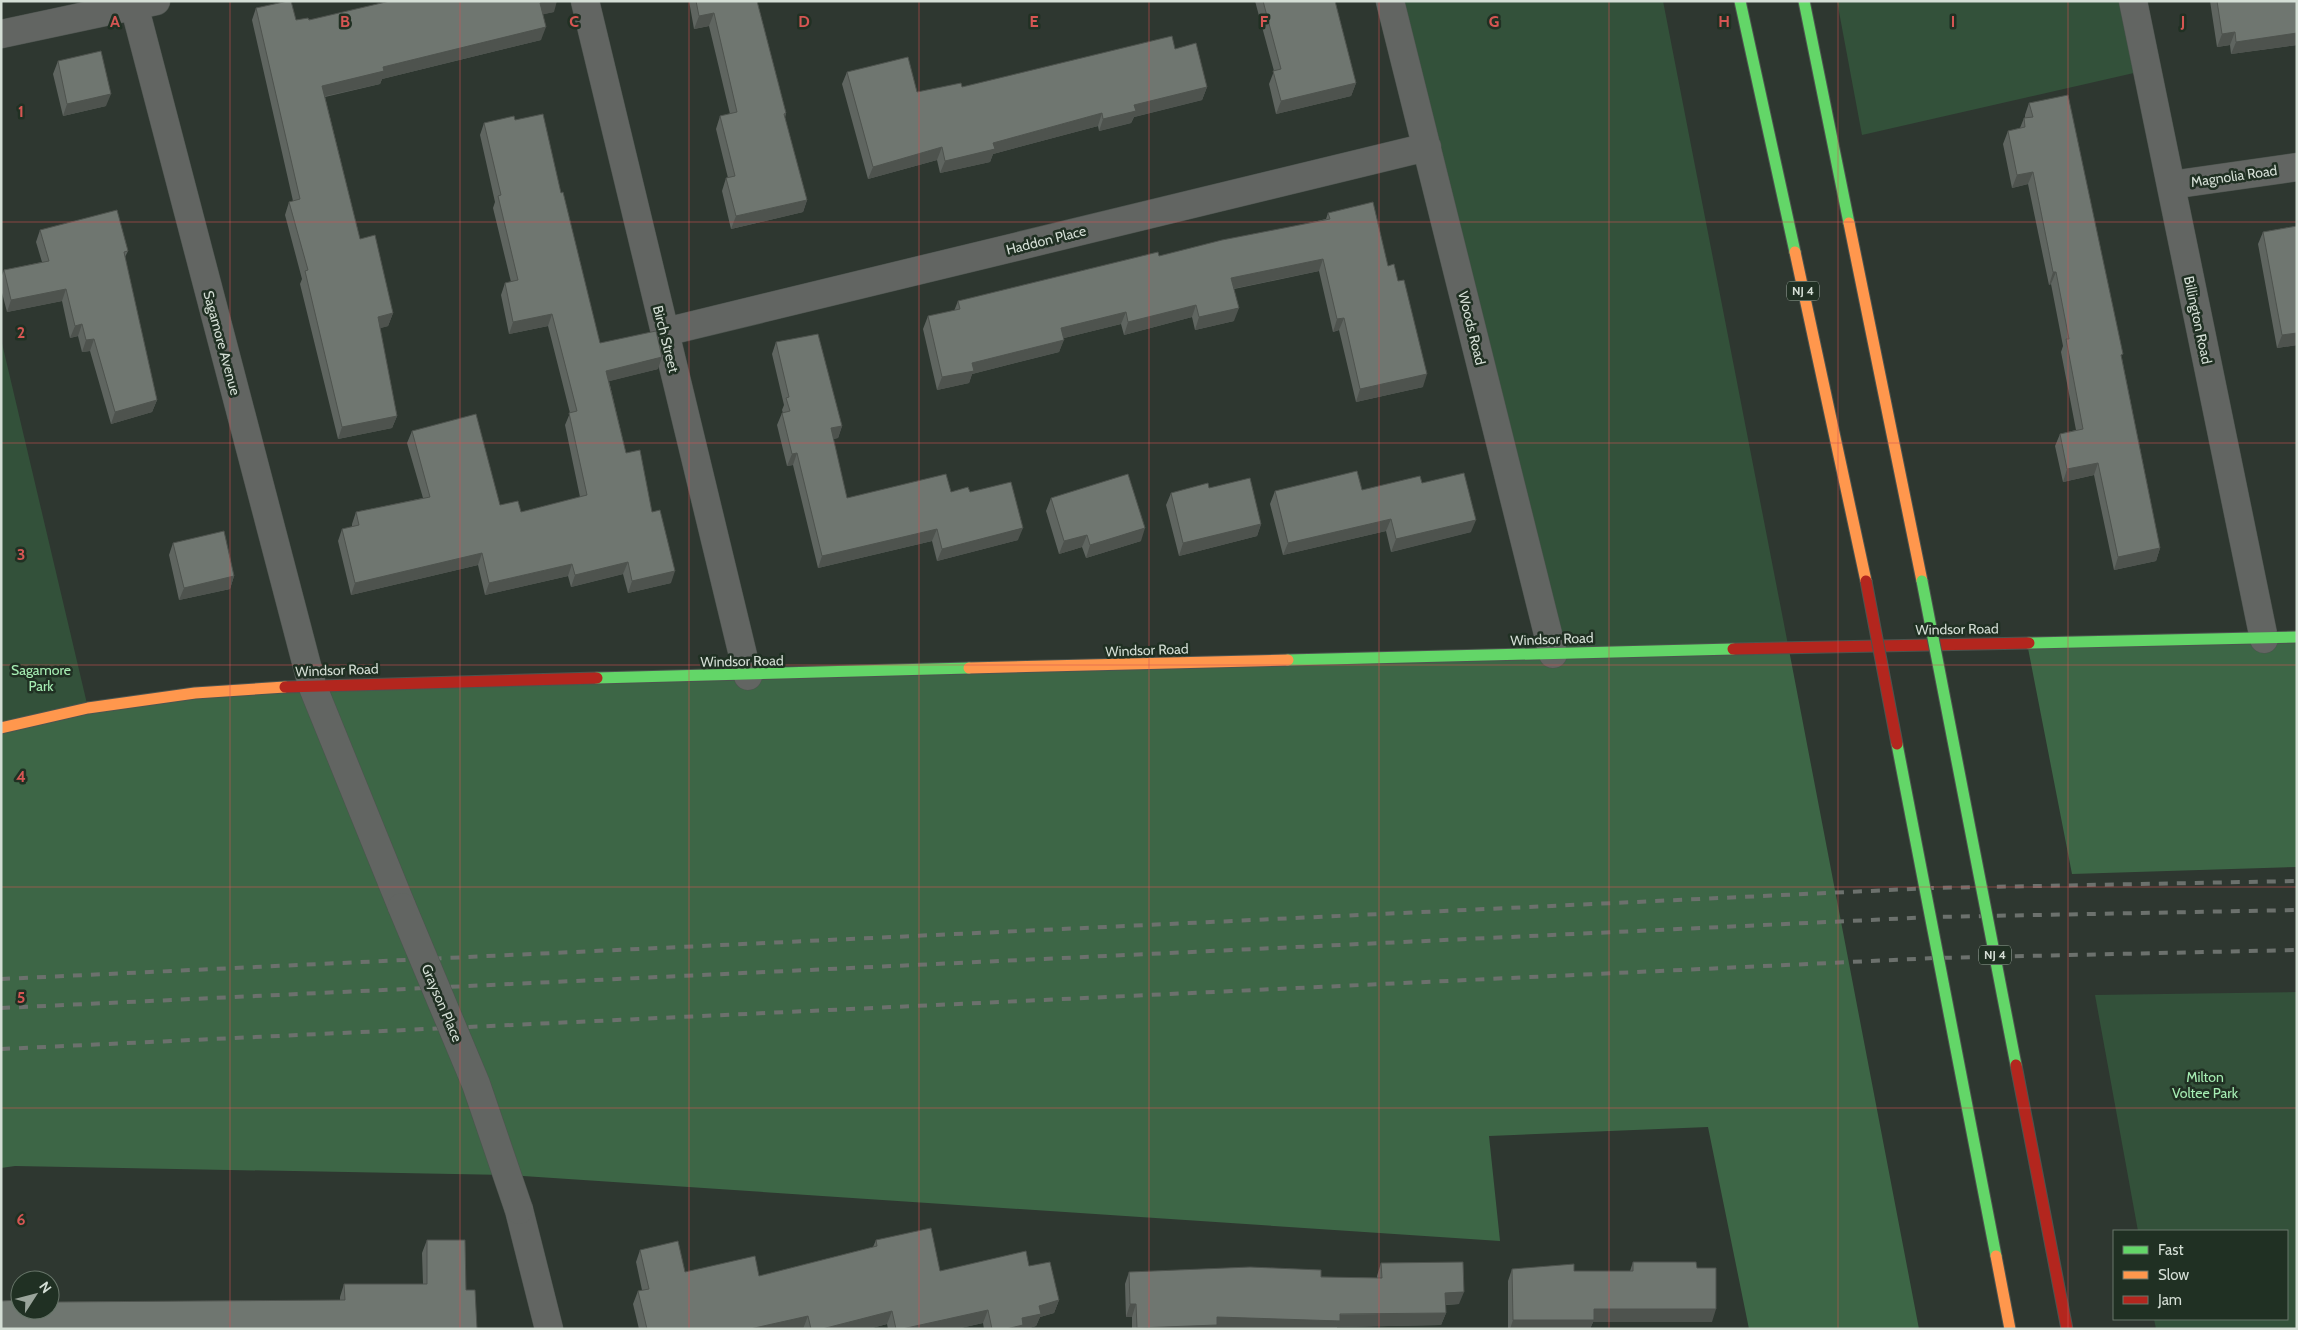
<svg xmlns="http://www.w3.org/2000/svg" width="2298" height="1330" font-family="Cabin,sans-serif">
  <rect width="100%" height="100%" fill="#2e3730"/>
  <path fill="#33513a" d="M1390,1H1663L1789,650L1553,654Z
    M1837,1H2133L2147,70L1862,135Z
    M1,339L88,708L1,728Z
    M2297,992V1329H2156L2154,1319H2287V1231H2138L2095,995Z"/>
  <path fill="#3d6646" d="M2297,637V867L2072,874L2027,643Z
    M1789,650L1919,1329H1749L1708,1127L1489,1136L1500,1241L507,1175L15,1166L1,1168V728L195,693Z"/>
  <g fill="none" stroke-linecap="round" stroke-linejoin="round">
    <defs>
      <path id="street" d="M133,1L312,685L402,907
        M585,1L748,676
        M1390,1L1553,654
        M2133,1L2264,639
        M1,34L156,1
        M2171,185L2297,167
        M665,332L1427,147
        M519,1210L549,1329"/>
      <path id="fast" d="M1740,1L1795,252
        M1804,1L1849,223
        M2029,643L2297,637
        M1288,660L1733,649
        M597,678L969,668"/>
      <path id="slow" d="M1849,223L1922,581
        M1795,252L1866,581
        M969,668L1288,660
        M1,728L88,708L195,693L285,687"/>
      <path id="jam" d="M1733,649L2029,643
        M285,687L597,678"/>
    </defs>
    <use href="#street" stroke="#4d544f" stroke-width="29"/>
    <use href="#fast" stroke="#4d544f" stroke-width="13"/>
    <use href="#slow" stroke="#4d544f" stroke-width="13"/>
    <use href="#jam" stroke="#4d544f" stroke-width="13"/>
    <use href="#street" stroke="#626562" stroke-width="28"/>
    <use href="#fast" stroke="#63d668" stroke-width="11"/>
    <use href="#slow" stroke="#ff974d" stroke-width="11"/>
    <use href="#jam" stroke="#b3261e" stroke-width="11"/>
    <path stroke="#6c716d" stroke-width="4" stroke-dasharray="9 9" stroke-linecap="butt" d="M1,979L1932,888L2297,881
      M1,1008L1934,917L2297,910
      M1,1049L1935,958L2297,950"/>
    <defs>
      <path id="street-bridge" d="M402,907L476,1084L519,1210"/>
      <path id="fast-bridge" d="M1922,581L2016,1065
        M1897,744L1996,1256"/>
      <path id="slow-bridge" d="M1996,1256L2010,1329"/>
      <path id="jam-bridge" d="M1866,581L1897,744
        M2016,1065L2067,1329"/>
    </defs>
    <use href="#street-bridge" stroke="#4d544f" stroke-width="29" stroke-linecap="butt"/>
    <use href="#fast-bridge" stroke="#4d544f" stroke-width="13" stroke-linecap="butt"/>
    <use href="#slow-bridge" stroke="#4d544f" stroke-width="13" stroke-linecap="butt"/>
    <use href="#jam-bridge" stroke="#4d544f" stroke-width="13" stroke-linecap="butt"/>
    <use href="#street-bridge" stroke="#626562" stroke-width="28"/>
    <use href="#fast-bridge" stroke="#63d668" stroke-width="11"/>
    <use href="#slow-bridge" stroke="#ff974d" stroke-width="11"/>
    <use href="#jam-bridge" stroke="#b3261e" stroke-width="11"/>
  </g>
  <path fill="#5f6560" d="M689,1H757L786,113L785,118L807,200L803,212L731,229L722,191L726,178H728L716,129L720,116L730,114L709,26L694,29Z
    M1255,1H1335L1356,83L1351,96L1276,114L1269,84L1274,71Z
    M2210,1H2297V45L2231,54L2230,45L2217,47Z
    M256,8L296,20L554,12L543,14L541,40L382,79L380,84L325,97L360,239L393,313L388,326L380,328L397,416L392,428L338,439L300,284L302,279L285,215L289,202L293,201L252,20Z
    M1175,49L1207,87L1202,100L1134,117L1131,123L1099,131L1098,126L993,154L990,162L940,173L937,160L868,179L842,84L847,72L917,92L962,87Z
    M58,61L106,106L63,116L53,74Z
    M2029,103L2122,359L2160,548L2156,561L2114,570L2094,475L2063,482L2055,446L2060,434L2076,430L2061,352L2063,346L2051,284L2049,285L2028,184L2012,188L2003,144L2008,131L2020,128L2024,118H2025V115Z
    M515,120L561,193L600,343L658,369L609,381L626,453L652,512L671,583L628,593L623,574L571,587L568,576L485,595L478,565L351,595L338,541L342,529L352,527V524L356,512L423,498L407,443L412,431L500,505L521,512L580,497L565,425L570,413L548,326L509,334L501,295L505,283L511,282L493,208L495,202L480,135L484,123Z
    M1328,213L1388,266L1423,387L1356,402L1339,330L1333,332L1319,271L1234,289V321L1195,330L1192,317L1124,335L1121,324L1064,338L1059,352L972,374L969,383L937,390L923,329L928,316L954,311L958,301L1326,219Z
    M2297,226V345L2277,348L2258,244L2263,232Z
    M40,230L128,251L125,257L157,400L152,412L111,424L90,351L82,352L78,336L70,338L62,301L7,312L1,289V278L4,270L42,262L36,242Z
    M776,342L842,426L838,438L833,439L847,498L951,492H970L1018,540L937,561L932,541L818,568L793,465L787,466L777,425L782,413H783L782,410L784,405L772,354Z
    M1422,483L1471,532L1391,552L1386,531L1283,555L1270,504L1275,491L1362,490Z
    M1209,488L1261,524L1257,536L1179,556L1166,505L1171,493Z
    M1051,498L1141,541L1086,558L1082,547L1059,554L1046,511Z
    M173,543L234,576L230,589L179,600L169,555Z
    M427,1240L466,1290L477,1329L20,1310L340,1300V1297L344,1284H423L422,1253Z
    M876,1240L940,1271L1029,1266L1059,1300L1054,1313L1040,1317L1036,1326L1026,1329H984L983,1323L956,1329H888L887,1324L868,1329H639L633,1304L638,1291L642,1290L636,1262L640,1250L685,1272L759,1276L873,1247Z
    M1633,1262L1697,1268L1712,1322H1593L1590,1329H1508V1281L1512,1269L1574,1271H1630Z
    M1381,1263L1459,1304L1446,1305V1313L1441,1325L1337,1327V1329H1132V1317H1126L1125,1284L1129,1272L1377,1278V1276Z"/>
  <path fill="#4e534e" d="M549,1H557L554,12L536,16L540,3Z
    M714,13L709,26L694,29L699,16Z
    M546,27L541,40L382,79L380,84L317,98L322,86L383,67Z
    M2235,32L2230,45L2217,47L2222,34Z
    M2297,33V45L2231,54L2236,42Z
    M1356,83L1351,96L1276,114L1281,101Z
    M1207,87L1202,100L1134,117L1131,123L1099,131L1103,119L1134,105Z
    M111,94L106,106L63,116L67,104Z
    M1102,113L1098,126L993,154L990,162L940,173L945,161L993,143Z
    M942,147L937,160L868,179L873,167Z
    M2033,172L2028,184L2012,188L2017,175Z
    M807,200L803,212L731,229L736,216Z
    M1323,259L1319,271L1227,290L1231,278Z
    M2053,272H2056L2051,284L2049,285Z
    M66,289L62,301L7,312L11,300Z
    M1196,305L1192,317L1124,335L1128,322Z
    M1239,308L1234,321L1195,330L1199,317Z
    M1126,312L1121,324L1056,340L1061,328Z
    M393,313L388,326L374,330L378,317Z
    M552,314L548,326L509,334L513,322Z
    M1344,318L1339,330L1333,332L1337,319Z
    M82,324L78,336L70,338L75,326Z
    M2297,333V345L2277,348L2282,335Z
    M94,339L90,351L82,352L86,340Z
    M1064,340L1059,352L972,374L969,383L937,390L942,377L972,363Z
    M662,357L658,369L602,383L606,371Z
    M1427,374L1423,387L1356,402L1360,389Z
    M157,400L152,412L111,424L115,412Z
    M397,416L392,428L338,439L342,427Z
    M842,426L838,438L826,440L831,428Z
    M797,453L793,465L787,466L792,454Z
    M2098,463L2094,475L2063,482L2067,469Z
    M1391,519L1386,531L1283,555L1288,543Z
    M1476,520L1471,532L1391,552L1396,539Z
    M1261,524L1257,536L1179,556L1183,543Z
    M1023,528L1018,540L937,561L942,549Z
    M1145,528L1141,541L1086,558L1090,545Z
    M937,529L932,541L818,568L822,556Z
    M1087,535L1082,547L1059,554L1064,541Z
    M2160,548L2156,561L2114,570L2118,557Z
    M482,553L478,565L351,595L355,583Z
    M628,562L623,574L571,587L575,575Z
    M572,564L568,576L485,595L489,583Z
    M675,571L671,583L628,593L632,581Z
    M234,576L230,589L179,600L184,588Z
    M1464,1292L1459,1304L1441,1305L1445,1293Z
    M1059,1300L1054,1313L1040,1317L1036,1326L1026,1329H1006L1022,1318L1039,1306Z
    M1130,1304H1136L1132,1317H1126Z
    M1594,1309H1716L1712,1322H1593L1590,1329H1510L1513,1320Z
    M988,1310L983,1323L956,1329H902Z
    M892,1311L887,1324L868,1329H822Z
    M1446,1313L1441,1325L1337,1327V1329H1137L1217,1317Z
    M808,1316L803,1329H750Z"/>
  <path fill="#6f7670" stroke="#4e534e" d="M288,1H291L296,20L308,18L309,20L390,1H549L540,3L546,27L383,67L384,71L322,86L360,239L375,235L393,313L378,317L397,416L342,427L305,271L308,270L289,202L300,199L256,8Z
    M696,1H757L786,113L784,114L807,200L736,216L726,178L735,176L720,116L737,112L714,13L699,16Z
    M1263,1H1335L1356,83L1281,101L1273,71L1281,69Z
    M2217,1H2297V33L2236,42L2235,32L2222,34Z
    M1172,36L1175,49L1196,43L1207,87L1134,105L1136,111L1103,119L1102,113L993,143L995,149L945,161L942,147L873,167L847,72L908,57L917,92L961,83L962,87Z
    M101,51L111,94L67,104L58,61Z
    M2068,95L2123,354L2121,355L2160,548L2118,557L2098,463L2067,469L2060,434L2083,429L2066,339H2069L2056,272H2053L2033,172L2017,175L2008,131L2025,127L2024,118L2033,117L2029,103Z
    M543,114L561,193L563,192L600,343L656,331L662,357L606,371L626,453L640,450L652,512L660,510L675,571L632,581L628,562L575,575L572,564L489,583L482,553L355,583L342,529L359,525L356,512L430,497L412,431L476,414L500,505L518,501L521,512L587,495L569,413L577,411L552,314L513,322L505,283L518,280L498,196L501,195L484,123L514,116L515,120Z
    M1373,202L1388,266L1394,264L1398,281L1404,280L1427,374L1360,389L1344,318L1337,319L1323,259L1231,278L1239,308L1199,317L1196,305L1128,322L1126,312L1061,328L1064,340L972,363L974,371L942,377L928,316L960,309L958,301L1158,252L1159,256L1222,240L1330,219L1328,213Z
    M117,210L128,251L124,252L157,400L115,412L94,339L86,340L82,324L75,326L66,289L11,300L4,270L49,261L40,230Z
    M2297,226V333L2282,335L2263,232Z
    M818,334L842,426L831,428L847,498L946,474L951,492L968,487L970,492L1011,482L1023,528L942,549L937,529L822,556L797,453L792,454L782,413L790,411L786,398L789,397L776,342Z
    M1357,471L1362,490L1420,476L1422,483L1464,473L1476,520L1396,539L1391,519L1288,543L1275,491Z
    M1128,474L1145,528L1090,545L1087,535L1064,541L1051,498Z
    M1250,478L1261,524L1183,543L1171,493L1208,483L1209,488Z
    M224,531L234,576L184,588L173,543Z
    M931,1228L940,1271L1026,1251L1029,1266L1050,1262L1059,1300L1039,1306L1041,1314L1022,1318L1023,1325L1006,1329H992L988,1310L902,1329H896L892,1311L822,1329H811L808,1316L750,1329H647L638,1291L649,1289L640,1250L678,1241L685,1272L755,1256L759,1276L877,1246L876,1240Z
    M427,1240H465L466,1290H475L477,1329H1V1301L20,1300V1310H50V1302L345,1300L344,1284H427Z
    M1463,1262L1464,1292L1445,1293L1446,1313L1340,1314V1321L1217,1317V1325L1137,1328L1136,1304H1130L1129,1272L1250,1267L1321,1270V1277L1382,1278L1381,1263Z
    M1633,1262H1696L1697,1268H1716V1309H1594V1320H1513L1512,1269L1574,1264V1271H1633Z"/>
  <path fill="none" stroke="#d65653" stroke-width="1" stroke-opacity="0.55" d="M230,1V1329M460,1V1329M689,1V1329M919,1V1329M1149,1V1329M1379,1V1329M1609,1V1329M1838,1V1329M2068,1V1329M1,222H2297M1,443H2297M1,665H2297M1,887H2297M1,1108H2297"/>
  <g text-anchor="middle" stroke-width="5" stroke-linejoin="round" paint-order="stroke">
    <g fill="#203023" stroke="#9eaaa0" stroke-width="1">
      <rect x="1787" y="281.5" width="32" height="19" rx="4"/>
      <rect x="1979" y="945.5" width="32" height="19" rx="4"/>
    </g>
    <g font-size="12" font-weight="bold" fill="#d4ded5">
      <text x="1803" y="295">NJ 4</text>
      <text x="1995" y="959">NJ 4</text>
    </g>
    <g font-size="14" fill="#d4ded5" stroke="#203023">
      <text transform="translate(2234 176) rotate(-8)" y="5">Magnolia Road</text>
      <text transform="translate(1046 240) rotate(-14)" y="5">Haddon Place</text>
      <text transform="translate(2198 320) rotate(78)" y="5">Billington Road</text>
      <text transform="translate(1472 328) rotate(76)" y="5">Woods Road</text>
      <text transform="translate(666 339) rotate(76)" y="5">Birch Street</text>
      <text transform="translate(222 343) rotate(75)" y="5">Sagamore Avenue</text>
      <text transform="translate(1957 629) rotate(-1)" y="5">Windsor Road</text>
      <text transform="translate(1552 639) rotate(-2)" y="5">Windsor Road</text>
      <text transform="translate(1147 650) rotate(-2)" y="5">Windsor Road</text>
      <text transform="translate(742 661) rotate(-1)" y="5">Windsor Road</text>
      <text transform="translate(337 670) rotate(-2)" y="5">Windsor Road</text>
      <text transform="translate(442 1003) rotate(67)" y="5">Grayson Place</text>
    </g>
    <g font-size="14" fill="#a6edb3" stroke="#203023">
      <text x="41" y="675">Sagamore<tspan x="41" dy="16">Park</tspan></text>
      <text x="2205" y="1082">Milton<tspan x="2205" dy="16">Voltee Park</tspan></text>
    </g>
  </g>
  <g font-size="16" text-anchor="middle" font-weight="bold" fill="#d65653" stroke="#203023" stroke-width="5" stroke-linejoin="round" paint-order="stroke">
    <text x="115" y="27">A</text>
    <text x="345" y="27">B</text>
    <text x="574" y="27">C</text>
    <text x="804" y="27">D</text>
    <text x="1034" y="27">E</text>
    <text x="1264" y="27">F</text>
    <text x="1494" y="27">G</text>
    <text x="1724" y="27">H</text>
    <text x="1953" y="27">I</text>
    <text x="2183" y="27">J</text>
    <text x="21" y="117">1</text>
    <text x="21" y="338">2</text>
    <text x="21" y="560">3</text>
    <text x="21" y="782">4</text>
    <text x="21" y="1003">5</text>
    <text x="21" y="1225">6</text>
  </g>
  <rect width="2298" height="1330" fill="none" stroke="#d4ded5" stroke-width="5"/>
  <rect x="2113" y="1230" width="175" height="90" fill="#203023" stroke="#68766a"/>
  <rect x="2123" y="1246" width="25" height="8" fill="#63d668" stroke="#68766a"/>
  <text x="2158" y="1255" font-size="15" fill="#d4ded5">Fast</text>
  <rect x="2123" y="1271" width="25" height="8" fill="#ff974d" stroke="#68766a"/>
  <text x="2158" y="1280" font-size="15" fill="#d4ded5">Slow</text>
  <rect x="2123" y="1296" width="25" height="8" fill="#b3261e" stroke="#68766a"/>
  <text x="2158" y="1305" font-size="15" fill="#d4ded5">Jam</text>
  <g transform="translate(35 1295) rotate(54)"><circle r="24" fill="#203023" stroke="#68766a"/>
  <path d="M0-4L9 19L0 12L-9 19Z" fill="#9aa49b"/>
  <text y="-8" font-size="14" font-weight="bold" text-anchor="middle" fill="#d4ded5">N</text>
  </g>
</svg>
